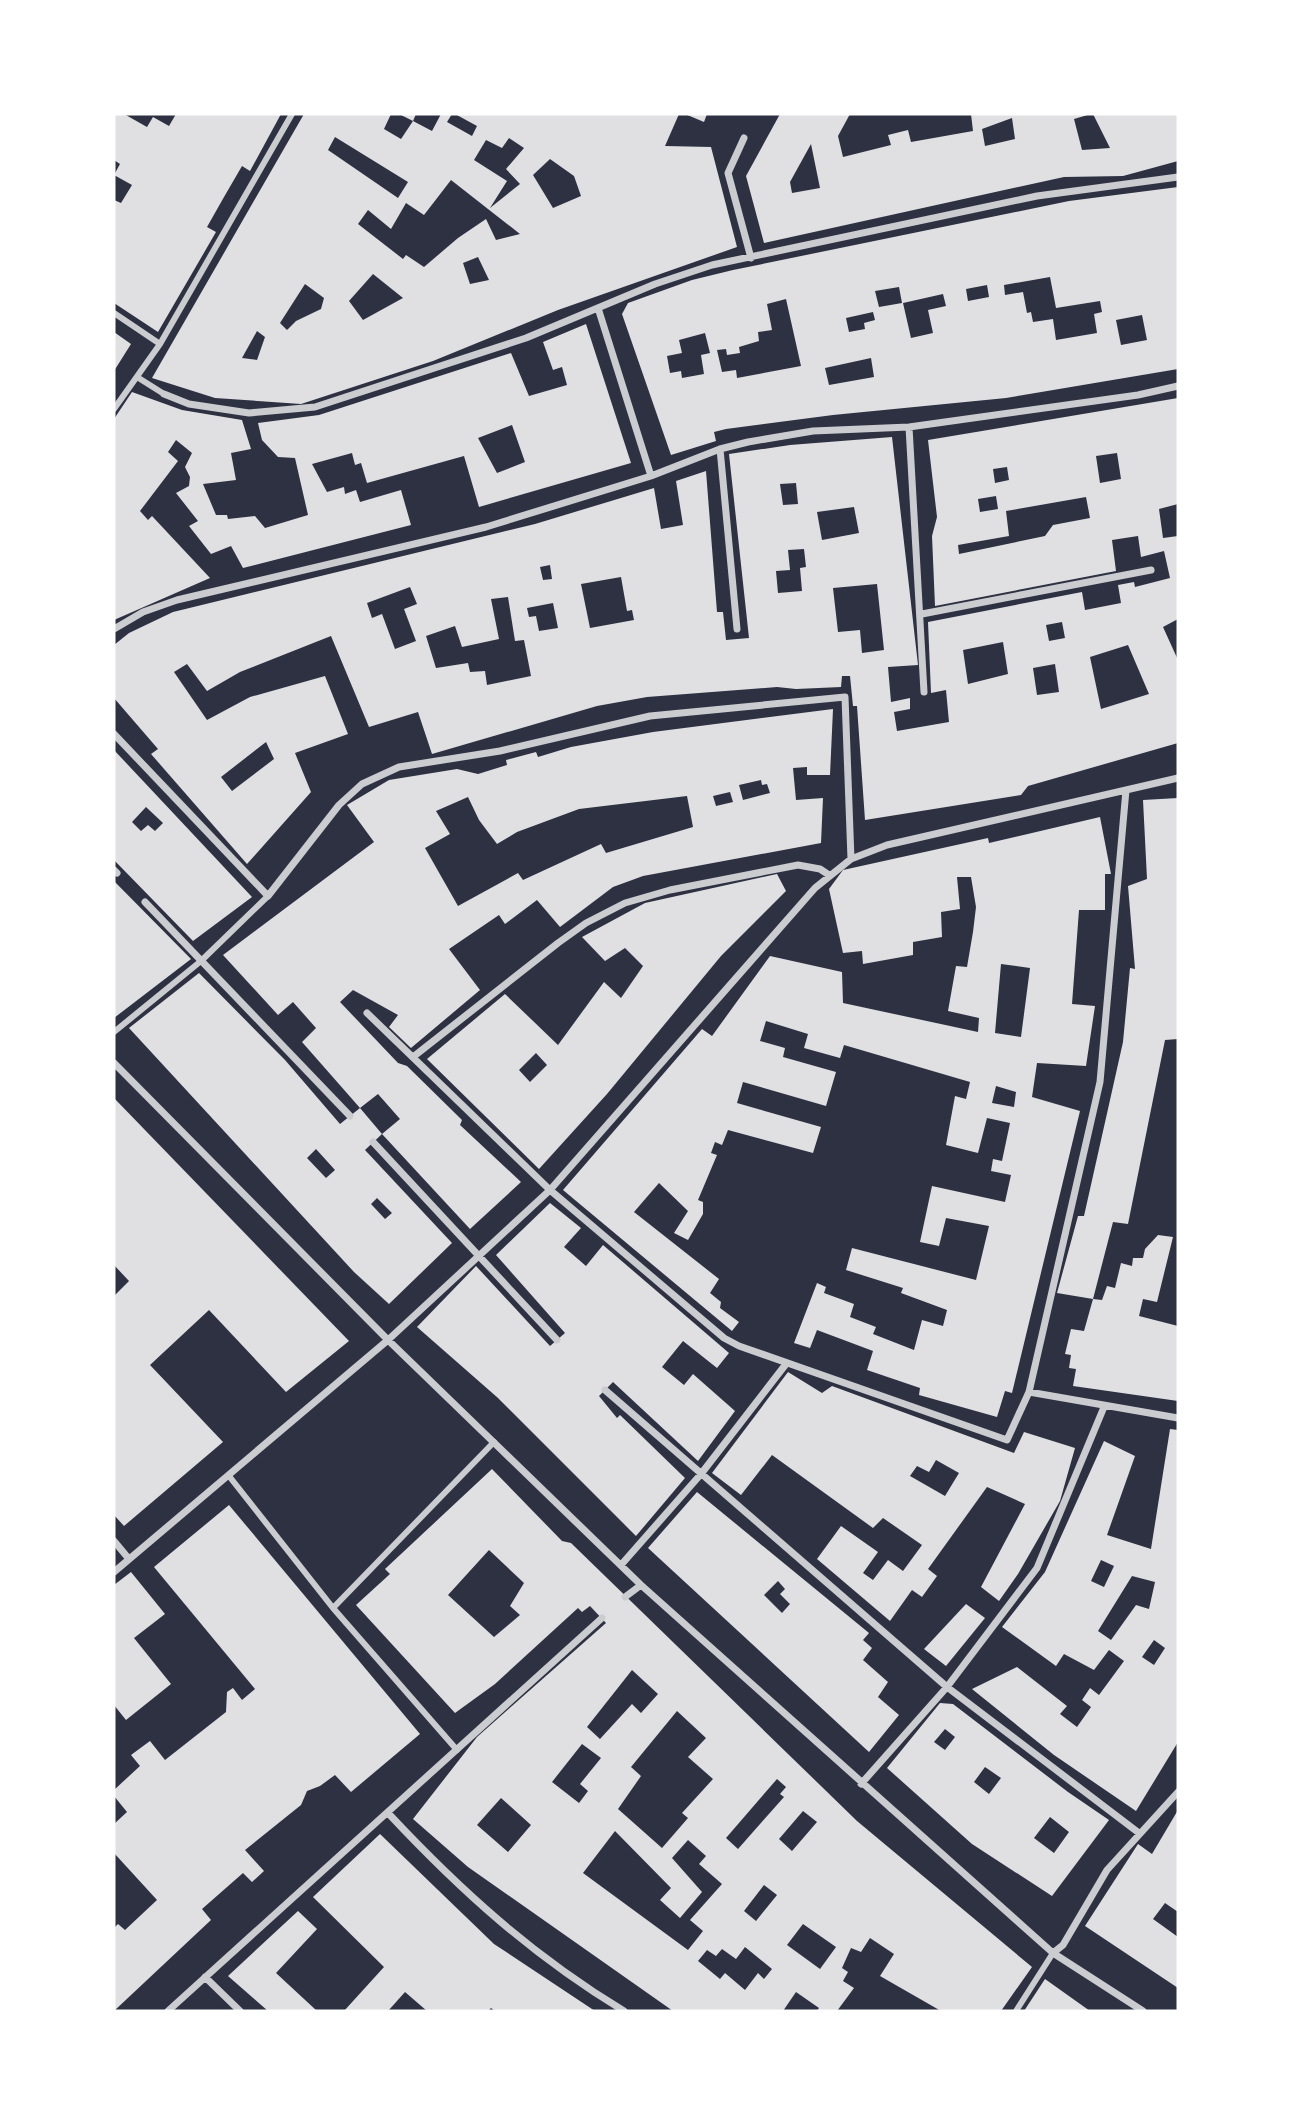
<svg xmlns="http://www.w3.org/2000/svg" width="1292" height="2125" font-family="Barlow,sans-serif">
  <rect width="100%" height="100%" fill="#2d3142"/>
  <path fill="#e0e0e3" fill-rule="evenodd" d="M114,114H124L147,127L153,117L169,126L176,114H281L250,171L242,166L224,197L207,227L216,232L158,332L114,303V200L121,203L132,185L114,175L120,164L114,160Z
    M304,114H391L384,129L401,139L413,121L399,114H416L413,121L432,131L441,114H452L447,122L472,136L477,126L455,114H679L665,146L711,147L737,247L558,310L433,361L301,404L215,398L152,378ZM335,137L408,182L398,198L328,150ZM509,138L524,148L506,169L520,184L490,208L507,181L474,160L486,140L502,148ZM550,159L574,176L581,196L553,208L533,175ZM451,180L520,234L496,240L486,219L458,238L424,267L406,255L403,259L358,224L368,210L391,229L406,203L424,215ZM478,257L489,280L470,284L463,263ZM373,274L403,298L363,320L349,301ZM305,284L324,298L321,309L296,321L287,330L280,323ZM257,331L265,337L257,360L242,358Z
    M685,114H707L704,122Z
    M780,114H850L838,136L843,157L891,145L888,135L908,130L911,142L973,131L971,114H1091L1074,119L1082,150L1110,148L1093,114H1178V161L1123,176L1064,177L764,243L746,176ZM1012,118L1015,139L985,146L982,129ZM811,144L820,188L792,193L790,182Z
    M1178,187V369L1006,398L833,415L726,429L714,432L716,441L671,455L622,314L628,303L692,280L733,270L1069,201ZM1050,277L1056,308L1100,301L1102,312L1094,314L1097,333L1056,340L1053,319L1033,322L1031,312L1027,313L1023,292L1005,295L1004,285ZM987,285L989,297L968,301L966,289ZM899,287L902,303L879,307L875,291ZM943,294L946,306L928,310L933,333L911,338L903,303ZM786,299L801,366L737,378L736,370L722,372L717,350L726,349L727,355L740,353L739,347L759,341L758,332L772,330L767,304ZM873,312L875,320L864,323L865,329L849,332L846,318ZM1142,315L1147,340L1121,345L1116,320ZM705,333L710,353L701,355L704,374L682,378L681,371L670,373L667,356L682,353L679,340ZM871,358L874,377L829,385L825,368Z
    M586,324L631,463L479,507L464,456L367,483L361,463L355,465L352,453L312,464L327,492L344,487L345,494L356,490L360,502L401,490L411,525L243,568L231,546L211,554L189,526L198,521L176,493L189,486L190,477L185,467L192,453L176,440L168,452L178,461L140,511L148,520L152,516L210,578L114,620V419L132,392L182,410L242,420L251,449L231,453L236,480L203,484L216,515H227L228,519L255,516L265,528L308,515L295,458L278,457L262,440L258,423L319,415L511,353L529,396L567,385L562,367L553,370L543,342ZM512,425L525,462L497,473L478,438Z
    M114,332L131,344L114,371Z
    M1178,398V504L1159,509L1163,538L1178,536V619L1163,627L1178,660V743L1028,786L1021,795L865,820L857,706H853L850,676H842L841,687L796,689L777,687L647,697L597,706L432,754L418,712L369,727L331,636L240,672L207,691L187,664L174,672L207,720L250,697L325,676L348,734L295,753L311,792L247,864L151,754L158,749L114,698V645L129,633L173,612L535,524L654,488L661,529L683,525L676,481L706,471L717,612H723L726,640L749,638L729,454L790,445L892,437L918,665L888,667L891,702L910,698V709L894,712L897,731L949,722L946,690L931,693L928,622L1082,592L1085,610L1121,603L1118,585L1134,582L1135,587L1170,578L1164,551L1141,557L1138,536L1112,540L1116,571L935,606L932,536L937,517L928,440ZM1117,453L1121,479L1100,483L1096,456ZM1007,467L1009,480L995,483L993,469ZM796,483L798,504L783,505L780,484ZM996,496L998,509L980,512L978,499ZM1086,497L1090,518L1053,525L1045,536L959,554L958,545L1009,536L1006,511ZM854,507L859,533L822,540L817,512ZM804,549L806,567L800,568L802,591L778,593L776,571L790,570L788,550ZM550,565L552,579L543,580L540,567ZM621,577L627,611L632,610L634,620L590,628L581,584ZM877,584L884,650L862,653L860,630L838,632L833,588ZM410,587L417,604L404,609L416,641L395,649L382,614L372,618L367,603ZM508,597L515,641L524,640L531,676L487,685L485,671L470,672L468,663L436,668L426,636L455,626L462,647L499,639L491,599ZM553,603L558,628L539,631L536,616L529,617L527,608ZM1062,622L1065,638L1049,641L1046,625ZM1003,642L1008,674L968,684L963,650ZM1128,645L1149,694L1101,709L1090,657ZM1055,664L1059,692L1037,695L1033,668ZM266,742L274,759L232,791L221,777Z
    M833,709L830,775H807V767L793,768L796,800L823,798L821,843L643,876L613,887L560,927L537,900L505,924L499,915L449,949L480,990L411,1048L389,1027L398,1015L353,990L340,1002L398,1063L407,1066L462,1120L460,1125L521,1182L470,1229L382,1134L400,1119L378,1094L360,1108L302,1042L316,1028L293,1002L278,1015L223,955L374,842L347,805L389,780L457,769L478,774L507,765L506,760L536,752L538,757L571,747L653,732ZM761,780L762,785L767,784L770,793L743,800L739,785ZM730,792L733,802L716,806L713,796ZM687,796L693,827L606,853L601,844L523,880L518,873L458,906L425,848L450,834L436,811L468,797L479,820L497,844L517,832L579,809Z
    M114,750L252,897L193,941L114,860ZM146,807L163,823L155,831L148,825L141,831L132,822Z
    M1178,798V1039L1165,1040L1128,1224L1113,1222L1093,1299L1057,1293L1078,1216H1084L1123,1042L1130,968L1135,969L1128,886L1147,879L1143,800Z
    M1100,817L1111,874H1105V910H1079L1072,1004L1095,1006L1086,1066L1037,1063L1032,1097L1080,1111L1012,1393L1005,1391L997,1417L919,1395L920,1388L867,1370L873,1351L817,1330L810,1348L794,1343L817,1283L826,1287L824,1293L854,1304L850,1317L876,1327L873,1334L914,1350L922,1320L943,1326L947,1310L901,1293L903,1288L846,1270L852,1248L976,1280L989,1226L946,1218L939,1246L920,1242L932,1186L1005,1202L1011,1175L991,1171L993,1159L1002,1161L1010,1123L987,1118L978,1153L946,1145L955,1096L966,1099L970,1082L844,1045L840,1058L804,1048L808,1034L766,1021L760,1041L785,1048L783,1057L836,1072L826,1106L743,1082L737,1103L821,1127L813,1153L728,1130L722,1145L715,1142L711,1153L717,1155L698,1200L703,1202V1214L688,1240L674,1233L688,1211L659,1183L634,1212L719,1279L710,1293L721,1302L720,1308L739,1322L732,1331L563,1190L702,1029L712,1036L770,956L842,972L843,1003L978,1032L979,1018L948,1011L956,966L967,967L973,932L976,907L971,877H957L960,909L941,912L942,937L913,942V955L863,964L862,951L843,953L829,889L843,870L988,838L989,843ZM1001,964L1030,968L1021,1037L995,1033ZM996,1086L1016,1092L1014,1107L992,1103Z
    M777,874L786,891L721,956L607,1094L539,1169L427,1059L505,994L558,1045L604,982L621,998L643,966L625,948L605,961L582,937L645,903ZM536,1053L547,1065L530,1082L519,1070Z
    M114,881L191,959L114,1018Z
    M199,973L285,1060L340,1124L360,1108L382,1134L365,1150L452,1243L389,1304L354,1272L129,1028ZM316,1149L335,1170L326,1178L307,1158ZM377,1198L392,1213L385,1219L371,1204Z
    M114,1098L349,1341L286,1392L209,1310L150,1365L223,1442L124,1526L114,1515V1296L129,1281L114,1265Z
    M550,1203L581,1228L564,1247L586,1266L603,1245L729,1353L717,1368L683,1341L662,1367L684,1385L693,1374L735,1411L698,1461L613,1382L599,1396L617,1418L620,1415L685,1478L636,1536L498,1398L417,1327L476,1266L550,1346L565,1333L496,1255Z
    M1158,1235L1173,1237L1157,1302L1143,1299L1139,1316L1178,1326V1401L1073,1386L1076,1369L1069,1368L1071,1355L1065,1354L1071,1329L1084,1331L1093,1299L1102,1300L1107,1286L1115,1288L1121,1263L1132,1266L1133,1258H1143L1145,1249Z
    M788,1372L822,1393L832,1386L1014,1453L1024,1432L1075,1448L1060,1501L1018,1574L999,1601L981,1587L1025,1504L987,1487L928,1569L937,1576L922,1597L912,1590L890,1621L817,1559L841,1526L878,1552L863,1573L873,1580L888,1560L903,1571L922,1545L883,1518L873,1528L772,1455L741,1495L712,1473ZM936,1460L959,1473L945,1496L910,1476L917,1466L929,1472Z
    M1170,1429L1178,1430V1742L1136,1811L1054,1755L972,1689L1017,1667L1067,1706L1060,1714L1077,1727L1091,1707L1082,1700L1090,1688L1099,1695L1124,1661L1109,1650L1094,1670L1064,1654L1056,1666L1002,1627L1045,1572L1104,1441L1135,1456L1107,1535L1151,1549ZM1101,1560L1114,1566L1104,1587L1091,1581ZM1132,1576L1155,1582L1149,1609L1136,1605L1111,1640L1098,1631ZM1154,1640L1165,1648L1154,1665L1142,1657Z
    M492,1469L562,1541L571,1543L857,1821L1032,1967L1001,2011H941L880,1976L894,1954L870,1938L861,1952L851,1948L842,1968L848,1972L843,1981L854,1988L837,2011H817L819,2008L796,1992L783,2011H673L468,1867L413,1819L477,1737L606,1623L590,1606L582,1612L578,1608L495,1684L455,1713L356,1605L390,1574L385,1569ZM489,1550L524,1583L510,1606L520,1615L494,1637L448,1595ZM632,1670L658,1694L641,1713L632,1704L600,1739L587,1727ZM677,1711L706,1738L688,1757L713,1779L682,1813L688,1818L662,1848L618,1809L641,1776L631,1767ZM582,1744L601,1758L580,1784L588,1791L579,1803L552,1782ZM777,1779L786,1787L780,1794L784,1797L738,1849L726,1838ZM501,1798L531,1825L508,1852L477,1825ZM803,1811L817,1822L792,1851L779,1839ZM615,1831L671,1888L660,1900L680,1918L702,1892L672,1858L688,1840L706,1856L699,1864L722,1884L690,1920L703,1931L688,1950L583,1873ZM764,1885L777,1895L756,1921L744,1911ZM803,1924L836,1947L820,1969L787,1945ZM745,1947L772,1969L764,1979L758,1973L745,1990L725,1973L720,1979L698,1961L707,1950L716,1956L722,1949L736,1959Z
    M697,1492L869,1633L863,1640L872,1648L863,1660L888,1682L878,1697L899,1715L869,1752L648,1548ZM778,1581L785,1589L780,1594L790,1604L782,1613L764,1595Z
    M229,1505L420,1734L351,1792L335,1775L320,1786L307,1791L301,1805L245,1850L264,1871L252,1882L243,1873L202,1909L211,1920L114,2011V1928L118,1924L125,1930L157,1900L114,1853V1824L127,1812L114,1796V1790L140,1766L131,1755L150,1741L165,1760L226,1712L227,1692L233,1688L242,1700L255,1689L154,1567Z
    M131,1572L165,1614L134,1638L171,1684L126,1720L114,1705V1585Z
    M966,1604L985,1618L946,1666L924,1649Z
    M940,1703L953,1704L1068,1792L1109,1820L1052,1896L972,1844L887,1768ZM945,1729L955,1737L945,1750L934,1742ZM985,1767L1001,1778L989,1794L974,1782ZM1050,1817L1069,1832L1054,1853L1034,1838Z
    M1178,1810V1912L1165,1903L1153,1919L1178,1937V1988L1085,1926L1138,1844L1152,1854Z
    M380,1834L494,1944L595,2011H495L491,2008L488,2011H427L405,1992L388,2011H344L384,1967L313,1897Z
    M298,1911L317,1929L276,1973L317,2011H268L228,1976Z
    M1045,1979L1090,2011H1024Z"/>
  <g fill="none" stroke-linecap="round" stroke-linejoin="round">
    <path stroke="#caccd0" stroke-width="6" d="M114,313L160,344
      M137,377L164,394
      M114,409L160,344L292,114
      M114,1032L201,961L268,896
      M229,1476L333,1608L457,1750
      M333,1608L494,1442
      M1016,2011L1053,1953"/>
    <path stroke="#caccd0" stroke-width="7" d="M744,138L728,173L751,258
      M598,308L651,476
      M164,394L189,404L249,413L315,407L526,338L655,284L712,265L1037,196L1178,177
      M909,427L924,692
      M720,449L737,629
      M922,614L1151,570
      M114,629L143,612L177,600L486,527L651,476L720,449L748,442L813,431L909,427L1138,395L1178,386
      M114,734L268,896L339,805L362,784L399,767L500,751L650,716L845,697L851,859
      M114,870L117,873
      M145,902L350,1116
      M367,1013L550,1190L724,1338L739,1346L1007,1440L1029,1392L1178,1418
      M413,1057L558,943L586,923L625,903L670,890L798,865L820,869L829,875
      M114,1063L388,1340L641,1585L1053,1953L1143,2011
      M373,1142L557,1340
      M605,1390L947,1687L1139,1833
      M1029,1392L1100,1082L1126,790
      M114,1541L129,1559
      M621,1565L701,1474L786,1364
      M114,1572L388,1340L550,1190L815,888L851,859L887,845L1178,778
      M625,1597L641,1585
      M861,1784L947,1687L1037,1568L1104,1407
      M388,1813C461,1891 532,1955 624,2011
      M1053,1953L1063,1945L1107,1870L1178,1792
      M205,1977L240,2011
      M168,2011L602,1618"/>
  </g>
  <rect width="1292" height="2125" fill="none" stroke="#ffffff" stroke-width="231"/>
</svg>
